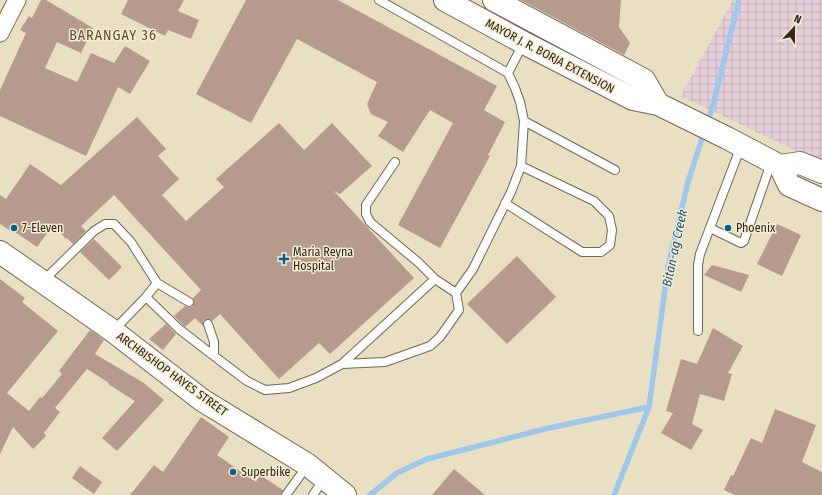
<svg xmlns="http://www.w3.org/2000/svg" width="822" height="495" font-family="'Fira Sans Condensed',sans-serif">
  <defs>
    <pattern id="industrial-grid" width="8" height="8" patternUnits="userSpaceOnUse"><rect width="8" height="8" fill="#e6ced9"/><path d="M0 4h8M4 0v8" fill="none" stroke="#c5b1ba"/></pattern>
  </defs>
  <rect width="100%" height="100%" fill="#e9dfc3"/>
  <path fill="url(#industrial-grid)" d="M733,0H822V163L681,96Z"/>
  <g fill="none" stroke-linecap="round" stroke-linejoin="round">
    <path stroke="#9ec7e9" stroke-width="5.5" d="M707,124L713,105L739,0
      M370,495L397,473L427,459L549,428L649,407
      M614,495L649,407L668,267L688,182L704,132"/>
  </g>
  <path fill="#b69b8c" d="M41,0H46L93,28L81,53L57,42L45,68L77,82L91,53L114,63L125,46L150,61L130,94L118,87L86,156L0,116V90L26,33L20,30L29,16L32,18Z
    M128,0H184L178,11L199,20L191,39L168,30L165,36L121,14Z
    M246,0H338L497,86L484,110L505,122L488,155L490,156L440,248L398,225L453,123L430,110L403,152L378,136L388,122L371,114L367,104L377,82L297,39L251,123L196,94Z
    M521,0H621L619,27L630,43L624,55Z
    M137,117L166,149L158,156L179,179L162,195L186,221L224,187L216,179L279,123L304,150L332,123L372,166L340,194L334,191L414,278L330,354L319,343L279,379L220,314L212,321L209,319L204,320L203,326L195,318L185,327L174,316L185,306L189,307H192L194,302L193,298L201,290L114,195L81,226L86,231L73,244L67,238L66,239L53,225L37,247L15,232L14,233L0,224V195L6,199L30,164L61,185Z
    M777,224L801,235L782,276L757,264Z
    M94,239L122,267L109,280L80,252Z
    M517,256L556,297L507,344L467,304Z
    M712,265L749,275L741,292L704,275Z
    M0,279L25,298L22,302L58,331L7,393L29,411L40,397L42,398L62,374L59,371L90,330L104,340L95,354L144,383L164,400L117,451L102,438L135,401L108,384L109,383L87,369L55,408L60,412L44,433L46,436L33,449L13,427L0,454Z
    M166,324L176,334L163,350L149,339Z
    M713,328L743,346L728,373L732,374L724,401L700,394L692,424L703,430L691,450L661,433L673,413L666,411L681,359L697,364Z
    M775,409L816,425L802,462L822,472V495H735L724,490L731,475L733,476L751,438L762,443Z
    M201,417L229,437L217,455L256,482L260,475L283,490L281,495H130L154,465L163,472Z
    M80,466L102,482L94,494L72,478Z
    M454,469L485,495H432Z"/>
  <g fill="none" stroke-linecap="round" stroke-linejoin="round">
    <defs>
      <path id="lane" d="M379,0L508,73L515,88L520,102L524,121L521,166L511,192L473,269L456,293
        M508,73L523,44
        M524,121L615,170
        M505,203L582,252H601L610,245L612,230L609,216L594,201L521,166
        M710,228L741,243L744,241L771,163
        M44,280L94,231L105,224H114L131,242L157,283L146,297L114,330
        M157,283L189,302
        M146,297L179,329L214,356
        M208,324L214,342V356L247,381L265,390L289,388L316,378L342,364L385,362L430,346L440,337L459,310L456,293L435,279L419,263L370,222L366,214V205L395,162
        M698,331V265L700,254L741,146
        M342,364L435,279
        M286,495L307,466
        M313,495L324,479"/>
      <path id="street" d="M0,33L17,0"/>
      <path id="secondary" d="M0,252L113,331L202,400L308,465L345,495"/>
      <path id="primary" d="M445,0L524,43L633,99L658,104L727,138L780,166L789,185L822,200
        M494,0L644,80L658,104
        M780,166L800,163L822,172"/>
    </defs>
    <use href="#lane" stroke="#71684f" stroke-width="10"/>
    <use href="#street" stroke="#71684f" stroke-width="19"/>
    <use href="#secondary" stroke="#71684f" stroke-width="24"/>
    <use href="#primary" stroke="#71684f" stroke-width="24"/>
    <use href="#lane" stroke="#fff" stroke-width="8"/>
    <use href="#street" stroke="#fff" stroke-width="17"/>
    <use href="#secondary" stroke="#fff" stroke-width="22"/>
    <use href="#primary" stroke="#fff" stroke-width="22"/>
  </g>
  <g fill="#0d5c8f" stroke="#f6ecd0" stroke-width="1.5">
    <circle cx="14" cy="228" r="4"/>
    <circle cx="728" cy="228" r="4"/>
    <path d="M282 253h4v4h4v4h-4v4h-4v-4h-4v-4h4z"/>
    <circle cx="233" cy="472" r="4"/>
  </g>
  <g text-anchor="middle" stroke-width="3" stroke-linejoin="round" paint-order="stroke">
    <g font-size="12" fill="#2c281d" stroke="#f6ecd0">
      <text transform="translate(550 56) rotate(28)" y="4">MAYOR J. R. BORJA EXTENSION</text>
      <text transform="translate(172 374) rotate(36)" y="4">ARCHBISHOP HAYES STREET</text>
    </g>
    <g font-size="12" fill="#2c281d" stroke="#f6ecd0" text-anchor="start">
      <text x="22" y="232">7-Eleven</text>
      <text x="736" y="232">Phoenix</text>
      <text x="293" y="256">Maria Reyna<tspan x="293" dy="14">Hospital</tspan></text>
      <text x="241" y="476">Superbike</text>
    </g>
    <g font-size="13" font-style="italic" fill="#185884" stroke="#f6ecd0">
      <text transform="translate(674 248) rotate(-78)" y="5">Bitan-ag Creek</text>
    </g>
    <g font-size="14" letter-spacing="1" fill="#564e36" stroke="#f6ecd0">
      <text x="113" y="40">BARANGAY 36</text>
    </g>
  </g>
  <g transform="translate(794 28) rotate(22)" stroke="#f6ecd0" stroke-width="3" paint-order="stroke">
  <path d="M0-3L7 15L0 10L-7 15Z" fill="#2c281d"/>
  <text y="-6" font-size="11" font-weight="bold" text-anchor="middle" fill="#2c281d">N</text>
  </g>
</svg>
